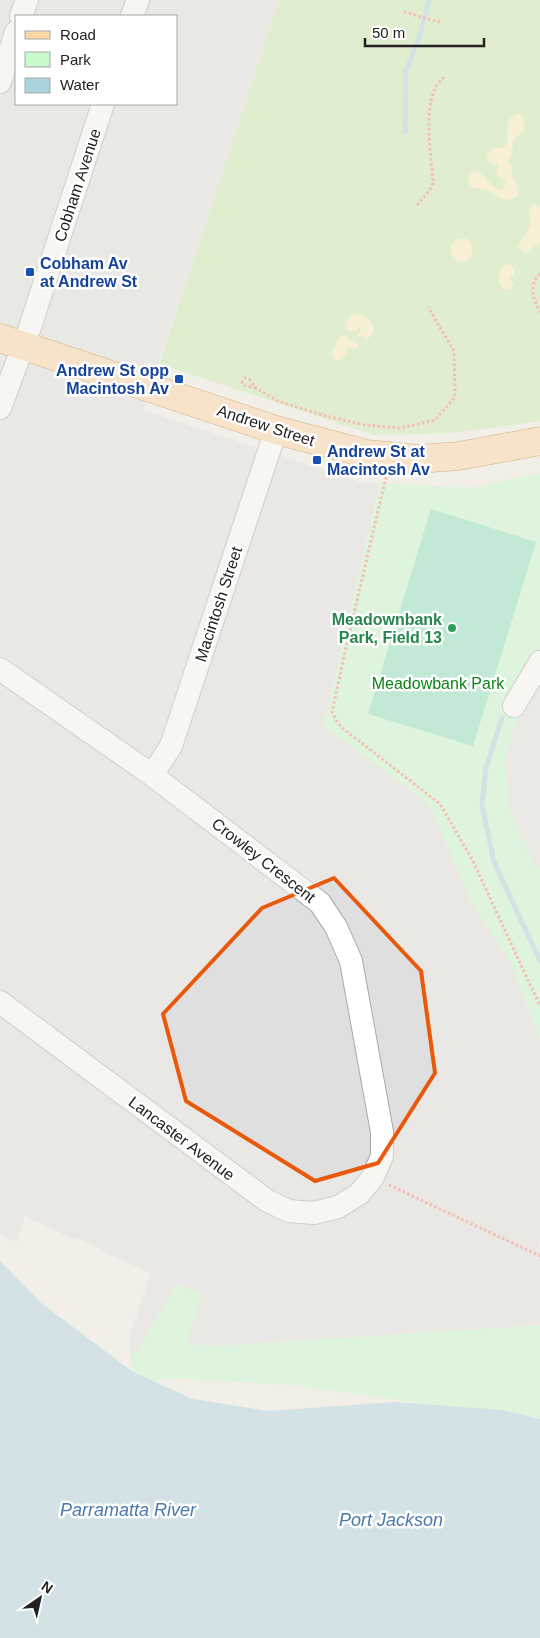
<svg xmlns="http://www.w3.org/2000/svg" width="540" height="1638" font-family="Arial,sans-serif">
  <rect width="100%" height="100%" fill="#f2efe9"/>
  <path fill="#e0dfdf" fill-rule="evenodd" d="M0,0H279L143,410L360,482L380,483L324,726L429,804L472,903L512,965L540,1039V1242L538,1246L540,1251V1325L215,1346L186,1344L202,1295L177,1284L137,1352L130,1353L129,1339L151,1273L101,1251V1249L76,1238L75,1240L25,1216L16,1242L0,1234ZM16,16H176V104H16Z"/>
  <path fill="#cdebb0" d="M279,0H540V421L453,433L374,435L159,364Z"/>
  <path fill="#fff1ba" d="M518,114L522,116L525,127L523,132L513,139L512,155L509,162C513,168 511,173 514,179C516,185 519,188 518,196L511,199H503L487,190L473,188L468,183L469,177L472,171C487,170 488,189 502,190L505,186L506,179L497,176L496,172L499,165V163L495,165L488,161L487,155L491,149C494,148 500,148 503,147C516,142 496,121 518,114Z
    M534,204L540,206V242L525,254L519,249L518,247C525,233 534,227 529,211L531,206Z
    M460,238L467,239L473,245C473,280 432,251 460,238Z
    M504,265H510L514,268V275L509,279L514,283L511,290L504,289L500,284L498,276Z
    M358,314C370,317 381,330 367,339L358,335L361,328L359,326L356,331H348L345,325L351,315Z
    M343,335L347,337L349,340L358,343V347L354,349L348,348L346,350L347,353L339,360H335L332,353L340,337Z"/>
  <path fill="#c8facc" d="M540,473V1039L512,965L472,903L429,804L324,726L380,483L470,488Z
    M177,1284L202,1295L186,1344L215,1346L540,1325V1419L503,1410L441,1406L291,1385L163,1378L156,1382L133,1372L130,1353L137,1352Z"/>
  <path fill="#88e0be" d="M431,509L536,542L473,746L368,714Z"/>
  <path fill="#e2e2e2" d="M540,686V866L537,868L509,810L505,760L515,723Z"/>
  <path fill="#aad3df" d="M0,1261L41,1303L133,1372L193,1399L268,1411L394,1402L503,1410L540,1419V1638H0Z"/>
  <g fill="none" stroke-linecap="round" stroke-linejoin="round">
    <path stroke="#aad3df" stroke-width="5" d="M405,132L406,71L420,35L429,0
      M502,718L486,768L482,805L494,862L540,961"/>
    <defs>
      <path id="minor" d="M21,16L27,0
        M132,16L138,0
        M0,82L16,32
        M0,408L29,330L103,104
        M0,669L152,775L320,903L336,927L351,961L382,1132V1156L373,1177L359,1194L338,1207L314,1213L289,1211L266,1200L0,1002
        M514,706L540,662
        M152,775L171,746L276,430"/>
      <path id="major" d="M0,338L276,430L367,454L418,459L459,456L540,441"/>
    </defs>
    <use href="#minor" stroke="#a9a9a9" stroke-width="24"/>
    <use href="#major" stroke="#a06b00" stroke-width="29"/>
    <path stroke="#fa8072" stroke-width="3" stroke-dasharray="2.5 2.5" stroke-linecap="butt" d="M404,12L443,23
      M417,205L430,190L433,183C431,155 424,114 435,88C437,84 442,80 445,76
      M540,274C528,285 533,299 540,312
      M256,388L246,386L242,383L245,378L249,379L256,388L278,401L322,415L365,425L400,428L435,420L455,397L454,351L428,307
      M386,477L347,643L332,712L336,720L341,727L440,804L472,859L540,1006
      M389,1185L540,1256"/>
    <use href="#minor" stroke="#fff" stroke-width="22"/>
    <use href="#major" stroke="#fcd6a4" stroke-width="28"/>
  </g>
  <path d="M0 0H540V1638H0ZM334,878L421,971L435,1073L378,1163L315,1181L186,1101L163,1014L262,908Z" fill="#f2efe9" fill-opacity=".55" fill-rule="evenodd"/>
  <path fill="none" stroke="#e8590c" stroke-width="4" stroke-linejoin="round" d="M334,878L421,971L435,1073L378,1163L315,1181L186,1101L163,1014L262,908Z"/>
  <g fill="#1a4fb4" stroke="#fff" stroke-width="2">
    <rect x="25" y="267" width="10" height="10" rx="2.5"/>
    <rect x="174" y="374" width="10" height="10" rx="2.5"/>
    <rect x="312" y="455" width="10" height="10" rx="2.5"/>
  </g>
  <circle fill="#2e9e5b" stroke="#fff" stroke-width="2" cx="452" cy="628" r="5"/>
  <g text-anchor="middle" stroke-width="5" stroke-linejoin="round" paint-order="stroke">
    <g font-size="16" fill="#222" stroke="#fff">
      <text transform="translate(77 185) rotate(-72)" y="6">Cobham Avenue</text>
      <text transform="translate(266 425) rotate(18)" y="6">Andrew Street</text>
      <text transform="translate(218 604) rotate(-72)" y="6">Macintosh Street</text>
      <text transform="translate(264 860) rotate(38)" y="6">Crowley Crescent</text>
      <text transform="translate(182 1138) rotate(37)" y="6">Lancaster Avenue</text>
    </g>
    <g font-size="16" font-weight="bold" fill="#164399" stroke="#fff" text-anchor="start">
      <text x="40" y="269">Cobham Av<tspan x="40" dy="18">at Andrew St</tspan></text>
      <text x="169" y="376" text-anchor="end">Andrew St opp<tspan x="169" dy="18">Macintosh Av</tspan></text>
      <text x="327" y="457">Andrew St at<tspan x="327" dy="18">Macintosh Av</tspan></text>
    </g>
    <g font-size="16" font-weight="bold" fill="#27864d" stroke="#fff" text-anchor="end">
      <text x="442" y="625">Meadownbank<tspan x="442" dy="18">Park, Field 13</tspan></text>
    </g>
    <g font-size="16" fill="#0c8416" stroke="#fff">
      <text x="438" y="689">Meadowbank Park</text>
    </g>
    <g font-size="18" font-style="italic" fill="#4a7aab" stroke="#fff">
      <text x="128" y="1516">Parramatta River</text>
      <text x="391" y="1526">Port Jackson</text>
    </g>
  </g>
  <rect x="15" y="15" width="162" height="90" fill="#ffffff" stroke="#a7a7a7"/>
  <rect x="25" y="31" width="25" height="8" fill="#fcd6a4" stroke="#a7a7a7"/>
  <text x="60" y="40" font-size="15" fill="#222222">Road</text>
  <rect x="25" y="52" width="25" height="15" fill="#c8facc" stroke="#a7a7a7"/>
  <text x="60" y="65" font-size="15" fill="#222222">Park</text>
  <rect x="25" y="78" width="25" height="15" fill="#aad3df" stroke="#a7a7a7"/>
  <text x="60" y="90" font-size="15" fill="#222222">Water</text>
  <g transform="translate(40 1598) rotate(34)" stroke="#ffffff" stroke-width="4" paint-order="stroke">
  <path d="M0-4L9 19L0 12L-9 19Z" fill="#222222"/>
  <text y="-8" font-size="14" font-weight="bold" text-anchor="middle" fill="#222222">N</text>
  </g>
  <path d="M365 38v8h119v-8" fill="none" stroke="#222222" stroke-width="2.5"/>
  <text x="372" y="38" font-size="15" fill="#222222" stroke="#ffffff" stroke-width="4" paint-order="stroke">50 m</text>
</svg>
